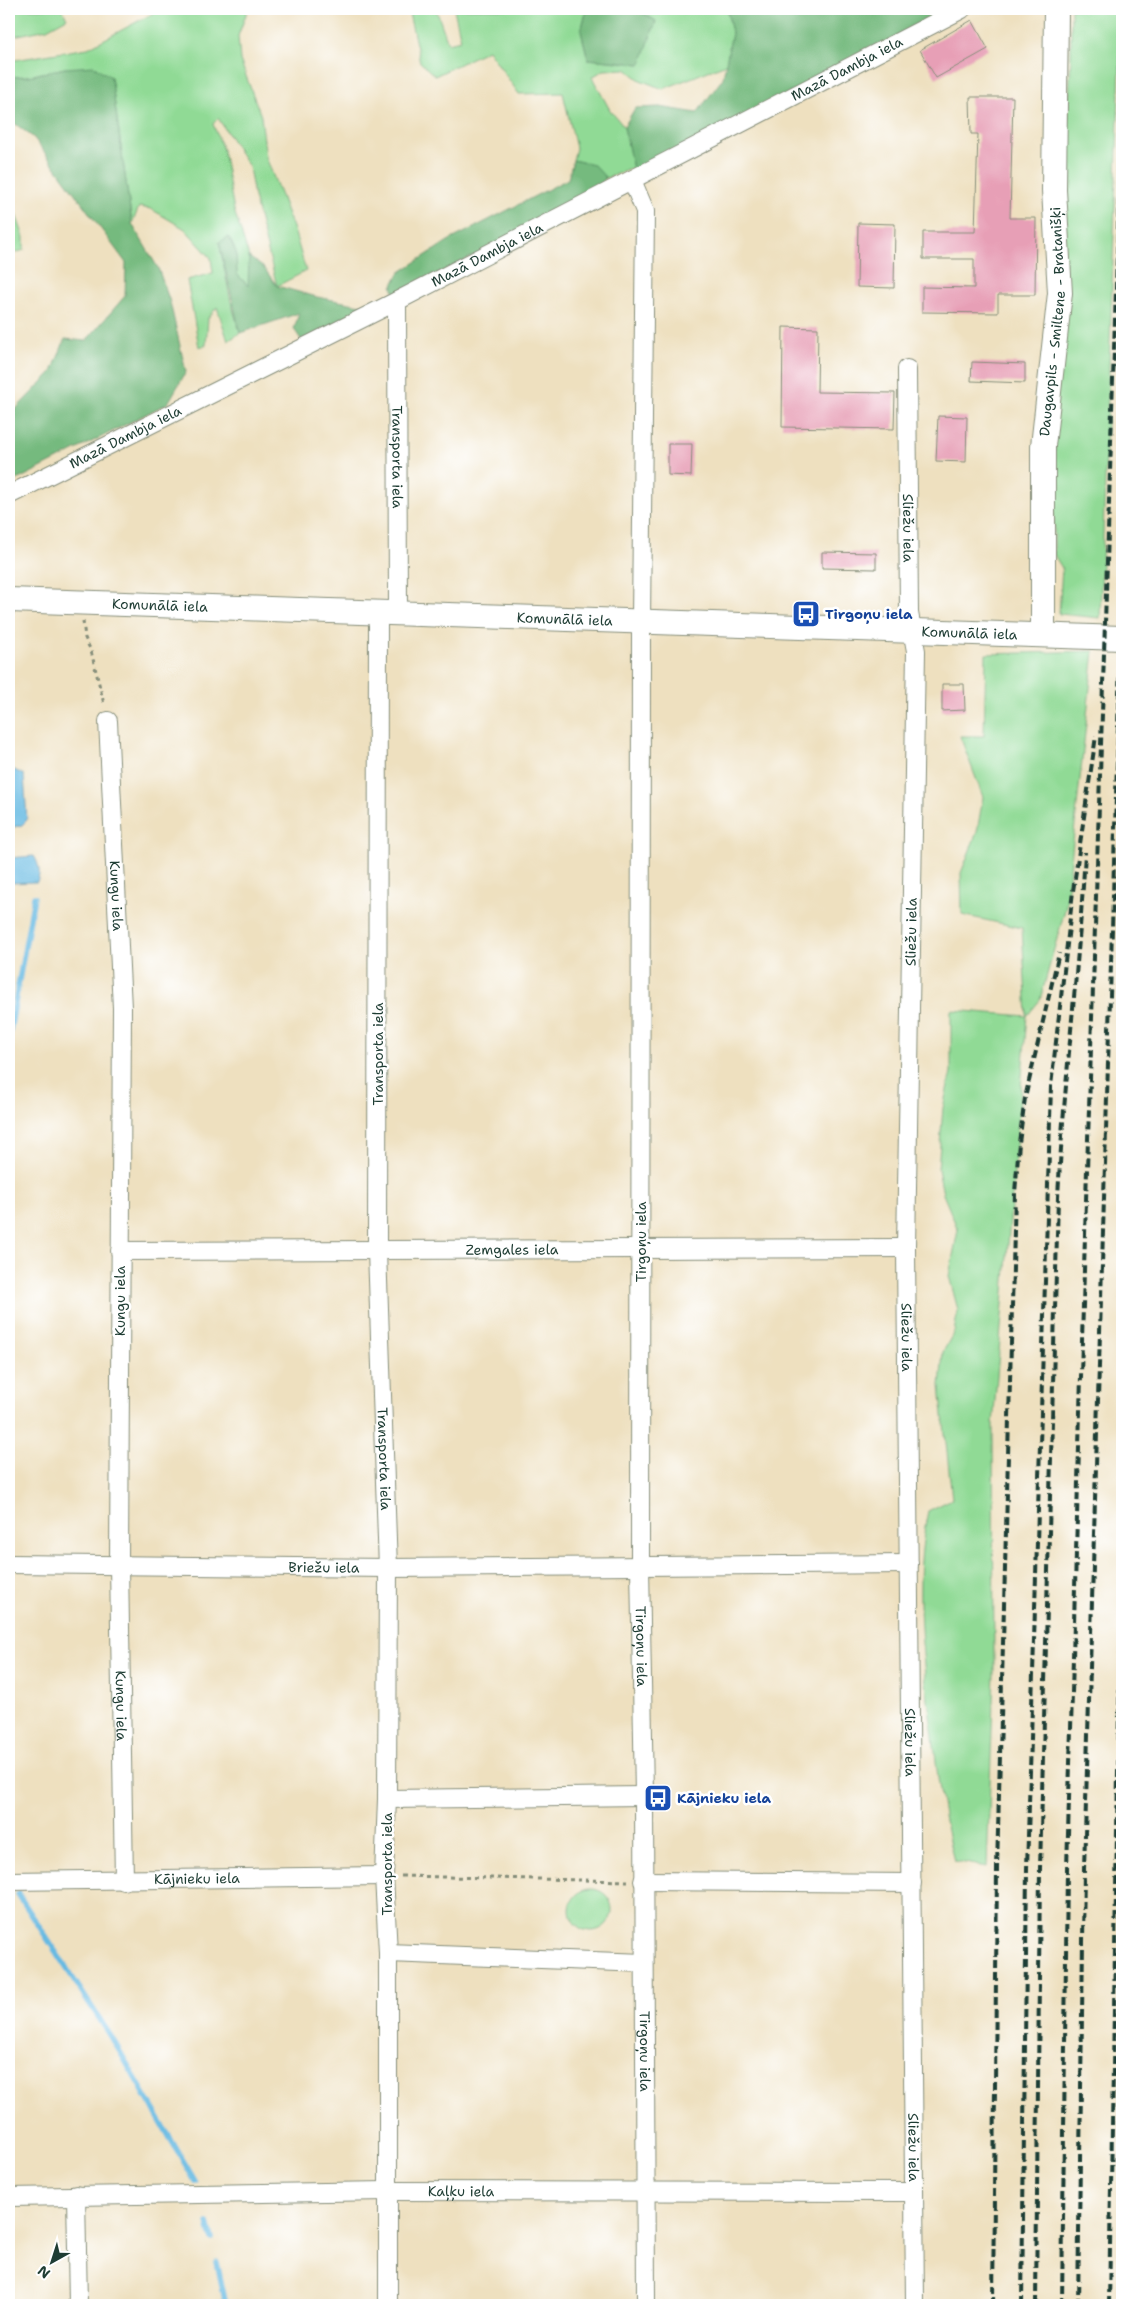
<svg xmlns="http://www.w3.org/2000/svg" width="1131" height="2314" font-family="'Shantell Sans',sans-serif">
  <rect width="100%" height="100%" fill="#fff"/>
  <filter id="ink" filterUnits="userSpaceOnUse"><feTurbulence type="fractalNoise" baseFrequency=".02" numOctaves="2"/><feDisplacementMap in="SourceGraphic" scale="10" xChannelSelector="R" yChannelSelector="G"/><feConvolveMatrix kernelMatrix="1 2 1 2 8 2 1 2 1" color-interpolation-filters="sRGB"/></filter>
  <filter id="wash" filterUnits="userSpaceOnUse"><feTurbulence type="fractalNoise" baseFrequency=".0096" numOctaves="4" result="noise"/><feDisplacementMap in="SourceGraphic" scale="20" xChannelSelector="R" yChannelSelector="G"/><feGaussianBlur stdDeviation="1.12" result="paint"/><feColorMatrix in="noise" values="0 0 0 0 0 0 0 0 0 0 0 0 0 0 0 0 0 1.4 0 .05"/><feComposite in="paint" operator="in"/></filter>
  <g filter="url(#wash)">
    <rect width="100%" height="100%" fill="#eee0bf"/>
    <path fill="#90da95" stroke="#588c64" d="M9,9H62L67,18L47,29L9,37Z
      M161,9H248L238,36L240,60L261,116L266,157L294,230L306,271L277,286L254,197L249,167L218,118L213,124L223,150L234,210L249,257V287L237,274L236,253L219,242L231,302L240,333L228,341L217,307L208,318L206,345L199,347L187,280L213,273L211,258L185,229L151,209L139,207L132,224L111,77L65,68L29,76L9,77V61L88,48Z
      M408,9H436L448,43L461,40L454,9H587L581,31L588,59L640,64L656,21L636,9H727L732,33L726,64L663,89L640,80L626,69L604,70L592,77L610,110L624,127L633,168L606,178L588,164L573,160L576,148L563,93L519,94L488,50L435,76L420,62Z
      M1071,9H1122L1100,618L1059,614L1062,568L1054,555L1055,420L1071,54Z
      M9,195L24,237V250L9,255Z
      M1094,651L1066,906L1040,1000L1027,1016L993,1424L994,1673L987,1867L954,1861C943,1820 938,1779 933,1737C923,1664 912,1584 928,1511L952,1499L940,1386L943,1352L954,1332L958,1310L949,1276L958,1230L943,1194L938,1169L943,1108L951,1072V1010L1027,1016L1022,928L962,915L961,873L977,832L983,797L960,736H984L986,654Z
      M570 1910a21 21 0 1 1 42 0a21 21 0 1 1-42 0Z"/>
    <path fill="#74ba7e" stroke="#4a7c59" d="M587,9H636L656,21L641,64L588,59L581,31Z
      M727,9H833L876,14L878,9H950L634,174L624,127L635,108L660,107L697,113L723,78L732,33Z
      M94,66L111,77L132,224L158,268L170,302L186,372L168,403L9,484V416L52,372L65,339L86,341L125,296L126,263L34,138L9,119V77L29,76L65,68Z
      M573,160L594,165L606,178L598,187L487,249L396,295L392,287L399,273L448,241L568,179Z
      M229,237L236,252L237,274L248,286L249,257L264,268L277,286L317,297L371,307L302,341L294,329L299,313L240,333L219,242Z"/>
    <path fill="#66bae2" stroke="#427c8b" d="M9,767L24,775L27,820L22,825L10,828Z
      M34,856C39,864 41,873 37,882L9,883V858Z"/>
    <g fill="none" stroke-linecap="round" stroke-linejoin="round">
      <path stroke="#66bae2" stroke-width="5.5" d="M9,1036L34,897
        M18,1894L112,2038L195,2181
        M208,2223L212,2239
        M217,2262L226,2305"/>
    </g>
    <g id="blocks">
      <path fill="#e79fb6" d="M972,20L988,49L936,78L920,50Z
        M970,97H1013L1010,218H1036L1035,295H998V313L922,312V287L974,288V259H923V232H975L978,134H971Z
        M858,223L895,224L894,288L857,287Z
        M783,327L818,328L817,392L895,393L894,429L782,427Z
        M972,362L1025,364V383L971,381Z
        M938,416L967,417L966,462L936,461Z
        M668,444H692L691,476L668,475Z
        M822,552L876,553V569L822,568Z
        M942,684H964L965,710L942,711Z"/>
    </g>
  </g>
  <g filter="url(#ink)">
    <use href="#blocks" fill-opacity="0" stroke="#868e7a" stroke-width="1"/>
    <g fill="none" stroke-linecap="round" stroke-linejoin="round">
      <defs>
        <g id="street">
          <path id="s1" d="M632,180L645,211L641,622L640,1565L644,1796L646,2305"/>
          <path id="s2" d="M397,301L398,614"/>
          <path id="s3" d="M907,369L909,613L916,651L906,1248L915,2305"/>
          <path id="s4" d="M9,495L397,301L962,9"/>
          <path id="s5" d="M378,613L377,1251L388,1568L387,1799L384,1876L388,1953V2305"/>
          <path id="s6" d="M108,721L122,1008L119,1564L124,1881"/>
          <path id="s7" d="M120,1251L906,1248"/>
          <path id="s8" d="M9,1564L388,1568L909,1564"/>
          <path d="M387,1799L644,1796"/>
          <path id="s9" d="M9,1881L384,1876"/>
          <path d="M643,1881L912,1883"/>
          <path d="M388,1953L644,1963"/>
          <path d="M76,2195L78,2305"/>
          <path id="s10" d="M9,2197L387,2191L914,2192"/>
        </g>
        <g id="secondary">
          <path id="s11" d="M9,600L1122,638"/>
          <path id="s12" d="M1043,635V446L1060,293L1054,190L1056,9"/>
        </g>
      </defs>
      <use href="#street" stroke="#868e7a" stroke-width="20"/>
      <use href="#secondary" stroke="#868e7a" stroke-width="26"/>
      <path stroke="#868e7a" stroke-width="3" stroke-dasharray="4 4" stroke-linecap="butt" d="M83,621L85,638L91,651L104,704
        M401,1876L628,1881"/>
      <use href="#street" stroke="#fff" stroke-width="18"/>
      <use href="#secondary" stroke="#fff" stroke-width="24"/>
      <path stroke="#1f3d34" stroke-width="4" stroke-dasharray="8 4" stroke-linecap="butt" d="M1121,174L1122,123
        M993,2305L997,1868L1015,1193L1019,1143L1025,1098L1059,953
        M1022,2305L1027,1869L1051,1086L1073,891L1096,736
        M1036,2305L1040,1868L1058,1197C1064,1082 1079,967 1085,852
        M1062,2305L1067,1869L1086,1200L1120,167
        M1078,2305L1084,1869L1122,594
        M1109,2305L1122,1535"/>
    </g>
  </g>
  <defs>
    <symbol id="bus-square" viewBox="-11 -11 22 22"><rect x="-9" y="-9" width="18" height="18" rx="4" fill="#1a4fb4" stroke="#fff"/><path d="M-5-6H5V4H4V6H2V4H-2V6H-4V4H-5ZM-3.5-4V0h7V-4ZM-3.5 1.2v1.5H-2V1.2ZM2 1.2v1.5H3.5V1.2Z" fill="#fff"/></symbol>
  </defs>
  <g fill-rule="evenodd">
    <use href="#bus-square" x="790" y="598" width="32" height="32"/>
    <use href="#bus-square" x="642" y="1782" width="32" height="32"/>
  </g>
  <g text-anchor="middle" stroke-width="5" stroke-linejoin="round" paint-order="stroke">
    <g font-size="14" fill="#1f3d34" stroke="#fff">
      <text dy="5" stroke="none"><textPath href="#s4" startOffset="940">Mazā Dambja iela</textPath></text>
      <text dy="5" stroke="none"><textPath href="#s4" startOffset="535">Mazā Dambja iela</textPath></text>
      <text dy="5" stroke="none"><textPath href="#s12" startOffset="314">Daugavpils - Smiltene - Bratanišķi</textPath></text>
      <text dy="5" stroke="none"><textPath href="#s4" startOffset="130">Mazā Dambja iela</textPath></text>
      <text dy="5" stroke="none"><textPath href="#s2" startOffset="156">Transporta iela</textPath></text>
      <text dy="5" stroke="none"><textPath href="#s3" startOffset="159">Sliežu iela</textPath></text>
      <text dy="5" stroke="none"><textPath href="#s11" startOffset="151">Komunālā iela</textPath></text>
      <text dy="5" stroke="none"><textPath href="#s11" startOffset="556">Komunālā iela</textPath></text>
      <text dy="5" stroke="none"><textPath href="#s11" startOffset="961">Komunālā iela</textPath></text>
      <text dy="5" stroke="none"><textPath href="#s6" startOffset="175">Kungu iela</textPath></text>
      <text transform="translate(911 932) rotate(-89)" y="5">Sliežu iela</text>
      <text transform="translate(378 1054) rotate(-90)" y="5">Transporta iela</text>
      <text transform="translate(641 1242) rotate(-90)" y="5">Tirgoņu iela</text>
      <text dy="5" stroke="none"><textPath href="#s7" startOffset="392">Zemgales iela</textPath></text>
      <text transform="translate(120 1301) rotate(-90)" y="5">Kungu iela</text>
      <text dy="5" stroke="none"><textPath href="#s3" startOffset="969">Sliežu iela</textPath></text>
      <text dy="5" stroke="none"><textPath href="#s5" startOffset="846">Transporta iela</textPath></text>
      <text dy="5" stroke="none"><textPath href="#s8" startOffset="315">Briežu iela</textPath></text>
      <text dy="5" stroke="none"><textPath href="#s1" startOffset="1469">Tirgoņu iela</textPath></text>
      <text dy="5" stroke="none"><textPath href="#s6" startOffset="985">Kungu iela</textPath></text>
      <text dy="5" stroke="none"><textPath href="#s3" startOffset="1374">Sliežu iela</textPath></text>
      <text transform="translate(387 1864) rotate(-90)" y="5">Transporta iela</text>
      <text dy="5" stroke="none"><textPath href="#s9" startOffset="188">Kājnieku iela</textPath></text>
      <text dy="5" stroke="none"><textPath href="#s1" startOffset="1874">Tirgoņu iela</textPath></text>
      <text dy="5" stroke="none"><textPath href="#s3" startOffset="1779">Sliežu iela</textPath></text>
      <text dy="5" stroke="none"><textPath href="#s10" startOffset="452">Kaļķu iela</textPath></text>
    </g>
    <g font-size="14" font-weight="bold" fill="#164399" stroke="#fff" text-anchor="start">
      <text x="825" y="619">Tirgoņu iela</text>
      <text x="677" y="1803">Kājnieku iela</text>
    </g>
  </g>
  <rect width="1131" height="2314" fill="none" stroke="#fff" stroke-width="30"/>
  <g transform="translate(52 2262) rotate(219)" stroke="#ffffff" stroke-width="4" paint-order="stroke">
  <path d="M0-4L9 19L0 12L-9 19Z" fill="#1f3d34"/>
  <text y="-8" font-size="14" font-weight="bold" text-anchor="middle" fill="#1f3d34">N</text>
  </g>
</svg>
